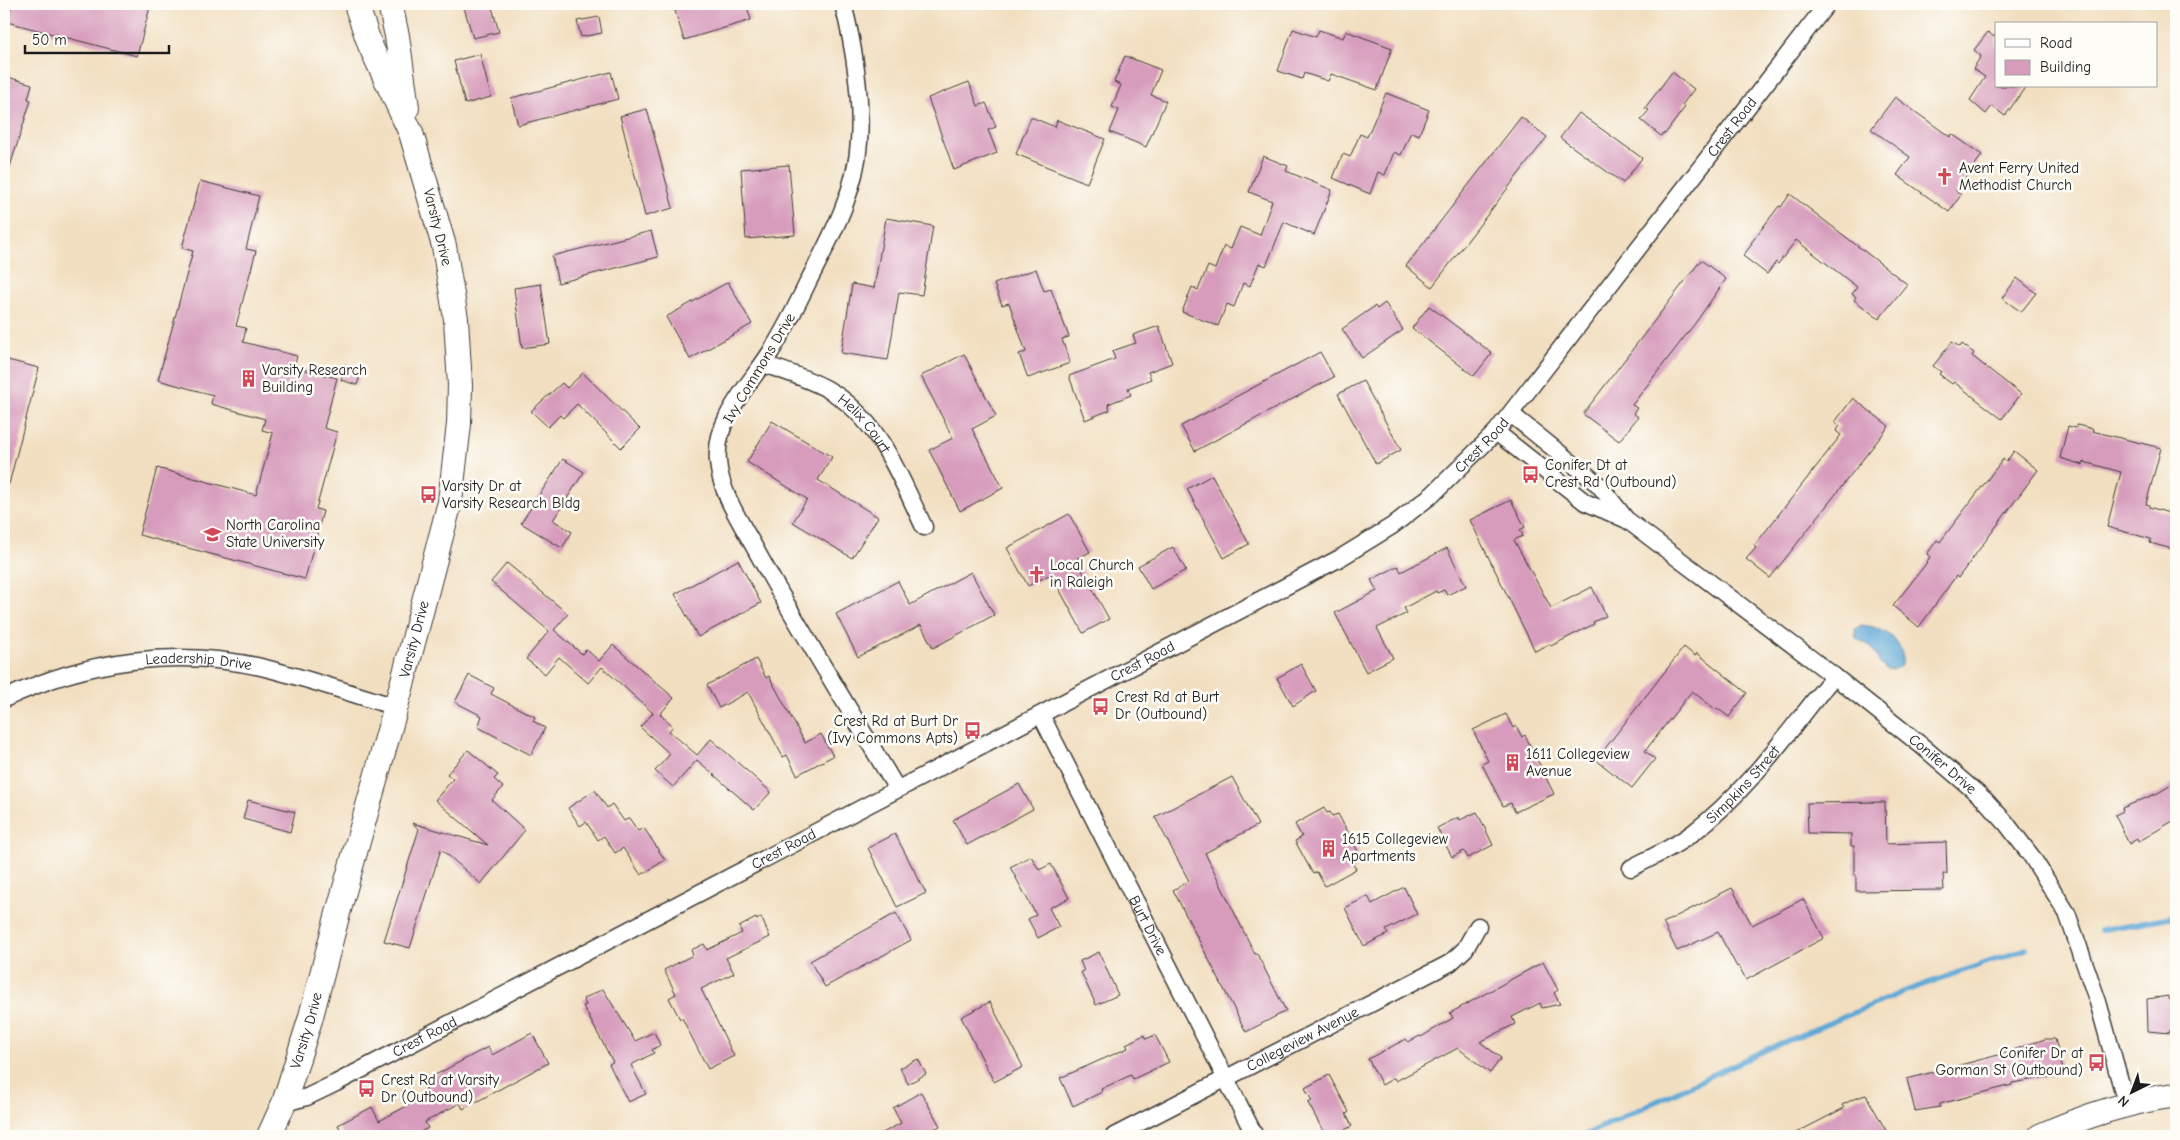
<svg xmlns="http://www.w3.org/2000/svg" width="2180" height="1140" font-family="'Comic Neue',sans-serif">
  <rect width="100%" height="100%" fill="#fdfcf7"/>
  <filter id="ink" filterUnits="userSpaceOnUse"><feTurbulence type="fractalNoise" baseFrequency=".02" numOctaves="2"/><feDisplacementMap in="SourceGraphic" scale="10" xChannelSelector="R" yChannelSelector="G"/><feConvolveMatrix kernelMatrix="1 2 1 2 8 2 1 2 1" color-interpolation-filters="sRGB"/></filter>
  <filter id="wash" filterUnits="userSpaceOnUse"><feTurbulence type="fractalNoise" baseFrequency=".0096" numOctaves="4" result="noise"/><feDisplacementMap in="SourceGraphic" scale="20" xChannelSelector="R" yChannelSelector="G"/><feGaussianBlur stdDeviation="1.12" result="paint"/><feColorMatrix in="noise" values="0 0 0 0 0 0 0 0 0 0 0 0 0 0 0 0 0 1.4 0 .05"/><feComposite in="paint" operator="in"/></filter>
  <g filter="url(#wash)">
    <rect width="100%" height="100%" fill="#f2dfc1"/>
    <path fill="#5ea7d5" stroke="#3d6278" d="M1861,625C1909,628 1913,680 1885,668C1877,664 1878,655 1872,649C1868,643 1861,642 1856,638L1855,629Z"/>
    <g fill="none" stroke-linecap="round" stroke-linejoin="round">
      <path stroke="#5ea7d5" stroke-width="5.5" d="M2100,930L2176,916
        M1583,1136L1763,1051L1908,990L2026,949"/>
    </g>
    <g id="blocks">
      <path fill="#d79cbc" d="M12,4H135L150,7L137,56L7,22Z
        M463,4H491L499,32L473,38Z
        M673,4H746L751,20L684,40Z
        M599,17L602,33L581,37L577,21Z
        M1293,29L1316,37L1319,30L1343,38L1346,31L1392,48L1377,90L1331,74L1328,81L1304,73L1302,79L1278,71Z
        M1988,32L1994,37L1996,34V86H2026L2005,116L1992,106L1986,114L1970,100L1985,77L1973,69L1981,56L1974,50Z
        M480,54L491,97L465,104L454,61Z
        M1125,56L1161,70L1151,95L1166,101L1146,147L1110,132L1119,110L1112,107L1121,85L1114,82Z
        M611,72L618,99L518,125L511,98Z
        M1672,72L1694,89L1682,105L1685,107L1665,134L1663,133L1661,136L1641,120L1649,110L1645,108Z
        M4,76L32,84L28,99L31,100L7,176H4Z
        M969,82L978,106L986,103L996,127L988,130L997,153L954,170L928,98Z
        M1386,93L1429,110L1419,135L1411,132L1401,155L1394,152L1385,175L1378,172L1370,194L1333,178L1343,154L1350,157L1360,134L1367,137Z
        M1895,97L1950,137L1952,134L1982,155L1956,191L1961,195L1949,212L1897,175L1910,157L1871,129Z
        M647,109L673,208L645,216L620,116Z
        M1579,113L1642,158L1623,183L1560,138Z
        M1031,117L1055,127L1057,120L1105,139L1087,183L1016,154Z
        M1521,117L1547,137L1432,287L1406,266Z
        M1263,156L1288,166L1286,171L1332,190L1314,235L1284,222L1266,266L1259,263L1250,286L1243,283L1234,307L1227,304L1218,326L1182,312L1192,287L1198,290L1208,266L1215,269L1224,246L1231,249L1240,227L1260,235L1272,201L1249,192Z
        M789,165L795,235L746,239L741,169Z
        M200,181L259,196L246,249L256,251L236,326L246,328L243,342L297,356L294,367L337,378L324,428L337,432L316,509L323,511L305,579L139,535L157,468L256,495L273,433L262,430L265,419L211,404L213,395L158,380L193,251L182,248Z
        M1790,194L1907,284L1879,319L1854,300L1856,297L1852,294L1857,287L1796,240L1778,264L1776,262L1767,274L1743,256L1752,244L1751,243L1779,206L1781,207Z
        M886,218L933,226L922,295L899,292L888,360L841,353L852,284L874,288Z
        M651,231L658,257L558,283L552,256Z
        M1701,260L1726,279L1696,322L1632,405L1637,408L1633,413L1638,417L1619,441L1583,414Z
        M1036,269L1044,291L1051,289L1069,337L1062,339L1070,363L1028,378L1019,354L1026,352L1009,303L1002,305L994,284Z
        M2017,278L2036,293L2021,312L2002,298Z
        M728,282L752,324L690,359L666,317Z
        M541,284L550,344L522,348L514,288Z
        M1385,303L1403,330L1362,358L1342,329L1375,306L1377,309Z
        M1429,306L1492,353L1474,376L1412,328Z
        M1159,326L1172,363L1148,372L1151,379L1128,388L1131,395L1108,404L1110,410L1085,420L1069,376L1115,359L1112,351L1136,343L1133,335Z
        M1952,342L1960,347L1962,344L1974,353L1972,356L2021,394L2002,419L1954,382L1952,384L1939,374L1941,372L1933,366Z
        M1320,352L1334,377L1195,451L1181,426Z
        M964,354L996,416L972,429L1003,488L960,511L929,450L953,438L921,376Z
        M8,360L39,368L9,484L4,483V377Z
        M345,365L362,369L357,385L341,380Z
        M583,373L640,429L621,448L577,404L563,418L560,415L548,427L531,411L562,383L567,388Z
        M1363,381L1401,450L1376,464L1338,394Z
        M1853,398L1889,426L1770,578L1746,559L1756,548L1754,546L1841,435L1836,431L1840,426L1835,422Z
        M772,421L832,457L818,480L878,517L852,558L793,522L807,499L747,462Z
        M2077,425L2093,429L2092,431L2161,448L2146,504L2149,505V507L2176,515V550L2150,543L2151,539L2107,527L2121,472L2084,462L2083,465L2060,458L2068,426L2076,428Z
        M2014,451L2038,470L1958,578L1956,576L1919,627L1893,606L1925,565L1930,557L1927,554L1937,540L1940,542L2003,459L2006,462Z
        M563,459L584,472L553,520L572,532L562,548L521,523Z
        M1212,475L1249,544L1224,558L1187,489Z
        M1511,500L1525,527L1520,530L1523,536L1514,540L1551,608L1592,587L1606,616L1593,622L1594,624L1551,646L1550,644L1535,651L1470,520Z
        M1069,514L1090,552L1076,559L1109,619L1083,633L1051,574L1028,586L1007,548Z
        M1173,547L1186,570L1151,589L1138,566Z
        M1447,548L1466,586L1447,595L1444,590L1437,593L1436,591L1404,608L1407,613L1377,628L1393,658L1366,672L1335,613L1377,591L1371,580L1398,566L1401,572Z
        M738,560L761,603L698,637L675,594Z
        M507,563L568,614L554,630L582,654L586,649L599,661L613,645L674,698L660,714L673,726L669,731L697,755L711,739L771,792L754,810L697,760L673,787L655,771L670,754L640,727L653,713L602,667L588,683L559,657L545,674L526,659L549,631L491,582Z
        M971,572L994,615L933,648L921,625L858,657L836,614L898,581L910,605Z
        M1684,647L1695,656L1697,653L1747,693L1729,717L1717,708L1716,710L1692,691L1645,751L1655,759L1632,788L1596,760Z
        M756,659L766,678L769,676L805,743L821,734L833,756L797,775L787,755L783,757L748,692L719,708L707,685Z
        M1301,664L1316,691L1293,706L1277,678Z
        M469,675L494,688L491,694L535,717L533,721L545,728L531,755L478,727L482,716L455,702Z
        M1506,714L1513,728L1516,726L1522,737L1525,735L1554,794L1515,812L1511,803L1503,806L1482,764L1488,761L1473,730Z
        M468,750L498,775L494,779L503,787L492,800L525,830L481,884L441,849L410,948L384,941L419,829L412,823L488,845L435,800L453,779L447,774Z
        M1232,777L1258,825L1205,853L1243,930L1255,954H1257L1286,1011L1246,1032L1173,890L1189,881L1155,817Z
        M2176,782V819L2138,842L2137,839L2129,844L2115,815L2123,811L2122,808L2158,793Z
        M1019,784L1033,809L967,845L953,820Z
        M595,790L607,808L612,804L624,821L629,818L638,831L644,828L665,860L641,875L623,848L615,853L604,836L598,840L586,822L580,826L568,808Z
        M248,800L295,812L290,832L243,819Z
        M1885,802L1886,844L1946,842L1947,874H1943L1944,890L1856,891V875H1854V846H1851V834L1808,833L1807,803Z
        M1324,808L1327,813L1330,812L1332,816L1338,814L1359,853L1353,856L1355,861L1352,863L1356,869L1325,886L1317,872L1313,874L1295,841L1302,837L1295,824Z
        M1477,812L1493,845L1468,858L1464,851L1452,857L1437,828L1459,817L1460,820Z
        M895,834L926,893L897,907L868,848Z
        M1031,856L1039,870L1051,864L1069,898L1049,908L1059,927L1038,938L1028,919L1036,915L1010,867Z
        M1404,887L1417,914L1386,930L1388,934L1364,946L1345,908L1368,896L1372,904Z
        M1732,888L1752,925L1803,899L1824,938L1746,980L1739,966L1737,967L1718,932L1677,951L1663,923Z
        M896,913L911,940L825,987L810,961Z
        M761,917L770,937L726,958L734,973L701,989L734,1056L708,1069L682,1018L680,1019L669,998L676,994L664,970L693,955L691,950L704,944L707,950L742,933L739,927L756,918L757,920Z
        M1099,952L1118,995L1096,1005L1081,972L1084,971L1080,961Z
        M1543,962L1558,990L1554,993L1560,1004L1542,1008L1540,1003L1512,1017L1515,1024L1480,1042L1501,1058L1490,1073L1458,1048L1396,1081L1394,1078L1382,1085L1368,1059L1406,1039L1408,1042L1420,1036L1421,1037L1453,1018L1450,1013Z
        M603,989L635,1041L654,1032L660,1045L652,1050L654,1053L631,1065L646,1094L628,1102L609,1064L613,1062L583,1006L586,1005L583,999Z
        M2169,996V1000L2176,1001V1030H2170V1033L2148,1031L2147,999Z
        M990,1002L1023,1067L994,1082L961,1017Z
        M532,1033L548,1063L463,1109L460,1103L425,1122L428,1128L413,1136H344L338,1125L372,1107L379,1121L429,1094L422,1082L488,1047L492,1055Z
        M1144,1035L1146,1039L1155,1035L1169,1062L1133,1079L1131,1075L1101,1089L1102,1092L1073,1106L1060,1078L1128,1048L1126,1044Z
        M2045,1039H2055L2063,1070L2054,1073V1076L2012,1083V1085L1940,1104V1107L1915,1111L1907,1079L2002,1054Z
        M918,1059L926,1074L908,1084L900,1068Z
        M1329,1075L1349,1112L1346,1114L1352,1126L1334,1136H1326L1308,1103L1312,1101L1305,1088Z
        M921,1092L940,1126L934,1129L938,1136H877L901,1123L893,1108Z
        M1866,1095L1889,1136H1790L1844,1108L1842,1105L1856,1098Z"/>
    </g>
  </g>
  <g filter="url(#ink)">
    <use href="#blocks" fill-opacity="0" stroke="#3c3935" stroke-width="1"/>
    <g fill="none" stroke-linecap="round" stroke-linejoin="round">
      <defs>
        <g id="street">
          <path d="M843,4C854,46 862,98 859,142C856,192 831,237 809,280C797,305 785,330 770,353C749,386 714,419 718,461C720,493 742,524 757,552C801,632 850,710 897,789"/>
          <path id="s1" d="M763,364C784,371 807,378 827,389C879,418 900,477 924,527"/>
          <path d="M1511,414L1599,485L1625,518"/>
          <path id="s2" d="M1496,432L1585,502L1627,520L1834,676L1922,746L1985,800L2006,823L2032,857L2067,913L2098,1002L2127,1106"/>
          <path id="s3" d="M4,699C86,660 175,647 265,668C309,679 353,694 396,707"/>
          <path id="s4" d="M1041,715L1255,1136"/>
          <path id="s5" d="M1631,868C1652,857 1675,847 1694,832C1748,791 1790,729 1834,676"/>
          <path id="s6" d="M284,1103L307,1097L336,1083L1340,558L1392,526L1433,494L1496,432L1827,4"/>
          <path id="s7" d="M1114,1136L1450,963L1465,949L1478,926"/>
        </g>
        <g id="secondary">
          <path d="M390,4L397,36L407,108"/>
          <path id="s8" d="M269,1136L284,1103L310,1020L338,913L403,681L450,502L459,424L460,385L456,319L444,246L411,133L370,45L356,4"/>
          <path d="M2040,1136C2081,1117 2131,1101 2176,1095"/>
        </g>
      </defs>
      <use href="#street" stroke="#3c3935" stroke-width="19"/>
      <use href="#secondary" stroke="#3c3935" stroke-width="26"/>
      <use href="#street" stroke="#fff" stroke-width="16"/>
      <use href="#secondary" stroke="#fff" stroke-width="24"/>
    </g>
  </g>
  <defs>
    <symbol id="church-bare" viewBox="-9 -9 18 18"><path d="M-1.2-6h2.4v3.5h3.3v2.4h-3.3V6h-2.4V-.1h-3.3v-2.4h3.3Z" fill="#d1495b" stroke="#fdfcf7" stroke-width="2.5" paint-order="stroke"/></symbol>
    <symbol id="building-bare" viewBox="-9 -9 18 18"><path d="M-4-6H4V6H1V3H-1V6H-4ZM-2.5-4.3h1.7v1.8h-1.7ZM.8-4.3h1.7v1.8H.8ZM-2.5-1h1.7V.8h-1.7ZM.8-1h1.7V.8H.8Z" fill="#d1495b" stroke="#fdfcf7" stroke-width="2.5" paint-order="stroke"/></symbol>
    <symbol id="bus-bare" viewBox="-9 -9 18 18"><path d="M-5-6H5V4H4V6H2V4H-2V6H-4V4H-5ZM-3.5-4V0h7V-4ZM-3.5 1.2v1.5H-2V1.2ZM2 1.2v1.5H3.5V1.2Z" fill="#d1495b" stroke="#fdfcf7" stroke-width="2.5" paint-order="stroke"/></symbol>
    <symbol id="university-bare" viewBox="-9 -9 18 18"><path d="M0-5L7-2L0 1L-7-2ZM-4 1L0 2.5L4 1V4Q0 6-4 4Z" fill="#d1495b" stroke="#fdfcf7" stroke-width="2.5" paint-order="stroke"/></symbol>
  </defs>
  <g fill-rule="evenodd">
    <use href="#church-bare" x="1932" y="164" width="25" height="25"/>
    <use href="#building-bare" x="236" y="366" width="25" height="25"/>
    <use href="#bus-bare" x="1518" y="462" width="25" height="25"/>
    <use href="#bus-bare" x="416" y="482" width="25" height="25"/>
    <use href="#university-bare" x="200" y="522" width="25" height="25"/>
    <use href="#church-bare" x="1024" y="562" width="25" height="25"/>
    <use href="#bus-bare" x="1088" y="694" width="25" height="25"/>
    <use href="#bus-bare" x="960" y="718" width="25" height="25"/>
    <use href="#building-bare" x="1500" y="750" width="25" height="25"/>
    <use href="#building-bare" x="1316" y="836" width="25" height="25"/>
    <use href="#bus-bare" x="2084" y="1050" width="25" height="25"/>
    <use href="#bus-bare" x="354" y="1076" width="25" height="25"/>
  </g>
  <g text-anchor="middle" stroke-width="5" stroke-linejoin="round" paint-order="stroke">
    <g font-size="15" fill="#1c1c1c" stroke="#fdfcf7">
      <text dy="5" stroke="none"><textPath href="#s6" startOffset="1776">Crest Road</textPath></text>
      <text transform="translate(438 227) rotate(76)" y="5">Varsity Drive</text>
      <text transform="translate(759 368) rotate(-59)" y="5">Ivy Commons Drive</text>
      <text dy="5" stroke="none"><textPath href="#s1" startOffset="120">Helix Court</textPath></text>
      <text dy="5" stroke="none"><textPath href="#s6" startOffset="1371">Crest Road</textPath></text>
      <text dy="5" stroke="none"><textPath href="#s8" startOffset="518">Varsity Drive</textPath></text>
      <text dy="5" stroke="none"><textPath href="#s6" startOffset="966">Crest Road</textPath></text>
      <text dy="5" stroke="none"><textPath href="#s3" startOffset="201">Leadership Drive</textPath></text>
      <text dy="5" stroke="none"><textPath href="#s2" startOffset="558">Conifer Drive</textPath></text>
      <text dy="5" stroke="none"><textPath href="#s5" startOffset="141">Simpkins Street</textPath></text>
      <text dy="5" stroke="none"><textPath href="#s6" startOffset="561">Crest Road</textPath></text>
      <text dy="5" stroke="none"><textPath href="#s4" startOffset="236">Burt Drive</textPath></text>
      <text dy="5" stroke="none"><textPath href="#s8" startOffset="112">Varsity Drive</textPath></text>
      <text dy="5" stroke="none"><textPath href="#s6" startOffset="156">Crest Road</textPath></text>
      <text dy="5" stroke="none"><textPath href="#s7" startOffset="212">Collegeview Avenue</textPath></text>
    </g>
    <g font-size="15" fill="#1c1c1c" stroke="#fdfcf7" text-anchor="start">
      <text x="1959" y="173">Avent Ferry United<tspan x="1959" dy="17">Methodist Church</tspan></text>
      <text x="262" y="375">Varsity Research<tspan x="262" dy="17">Building</tspan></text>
      <text x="1545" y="470">Conifer Dt at<tspan x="1545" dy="17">Crest Rd (Outbound)</tspan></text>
      <text x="442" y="491">Varsity Dr at<tspan x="442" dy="17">Varsity Research Bldg</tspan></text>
      <text x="226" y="530">North Carolina<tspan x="226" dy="17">State University</tspan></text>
      <text x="1050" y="570">Local Church<tspan x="1050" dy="17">in Raleigh</tspan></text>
      <text x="1115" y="702">Crest Rd at Burt<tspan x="1115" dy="17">Dr (Outbound)</tspan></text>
      <text x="958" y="726" text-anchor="end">Crest Rd at Burt Dr<tspan x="958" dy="17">(Ivy Commons Apts)</tspan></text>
      <text x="1526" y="759">1611 Collegeview<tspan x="1526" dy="17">Avenue</tspan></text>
      <text x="1342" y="844">1615 Collegeview<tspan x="1342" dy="17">Apartments</tspan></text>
      <text x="2083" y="1058" text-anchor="end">Conifer Dr at<tspan x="2083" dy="17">Gorman St (Outbound)</tspan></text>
      <text x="381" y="1085">Crest Rd at Varsity<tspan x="381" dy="17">Dr (Outbound)</tspan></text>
    </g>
  </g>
  <rect width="2180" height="1140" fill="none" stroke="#fdfcf7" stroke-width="20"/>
  <rect x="1995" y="22" width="162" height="65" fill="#fdfcf7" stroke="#a3a29f"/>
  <rect x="2005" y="39" width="25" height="8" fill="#ffffff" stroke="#a3a29f"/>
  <text x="2040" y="48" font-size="15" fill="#1c1c1c">Road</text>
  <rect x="2005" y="60" width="25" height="15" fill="#d79cbc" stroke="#a3a29f"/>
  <text x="2040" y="72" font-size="15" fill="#1c1c1c">Building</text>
  <g transform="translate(2132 1092) rotate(222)" stroke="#fdfcf7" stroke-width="4" paint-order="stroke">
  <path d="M0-4L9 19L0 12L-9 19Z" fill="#1c1c1c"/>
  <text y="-8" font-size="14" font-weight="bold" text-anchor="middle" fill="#1c1c1c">N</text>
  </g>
  <path d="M25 45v8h144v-8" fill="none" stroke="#1c1c1c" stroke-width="2.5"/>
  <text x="32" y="45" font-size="15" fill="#1c1c1c" stroke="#fdfcf7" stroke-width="4" paint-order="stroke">50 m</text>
</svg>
